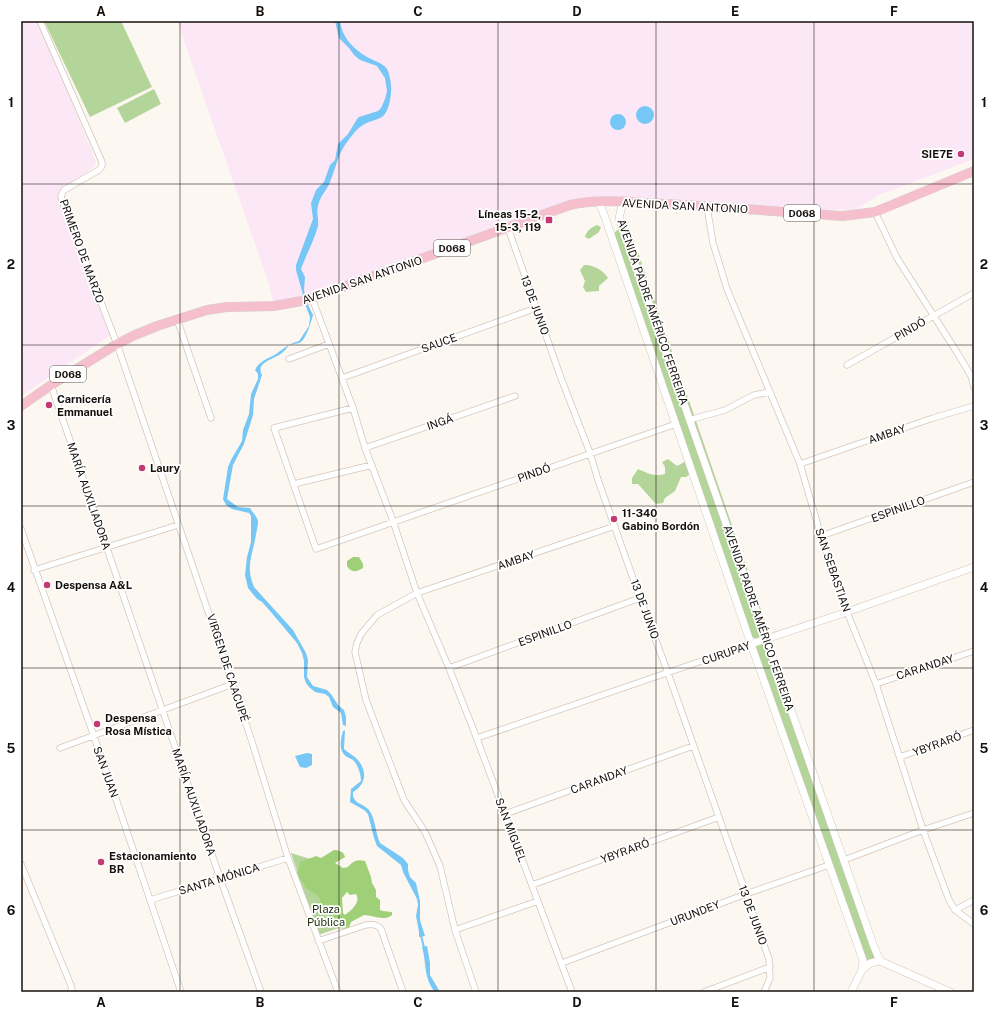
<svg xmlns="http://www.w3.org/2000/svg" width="995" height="1013" font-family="'Public Sans',sans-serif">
  <rect width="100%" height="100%" fill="#fdf7f2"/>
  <path fill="#fce7f6" d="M21,21H39L96,162L94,167L58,192L112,334L21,396Z
    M177,21H973L974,159L879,195L855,210L739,208L585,199L316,294L274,306L269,284Z"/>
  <path fill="#b3d59a" d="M49,21H121L152,87L90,117L45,23Z
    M154,89L161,104L125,123L117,108Z
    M597,225L601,227L599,232L589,239L585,237C586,231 592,227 597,225Z
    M621,227H626L630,229L768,630L766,635L757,639L752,637L690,474L686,477H681L675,491L665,498L663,503L656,504L638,484H632V478L638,469C648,473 653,477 665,474V467L662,462L668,459L677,466L688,460L614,233Z
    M584,265C593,264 604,271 608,278L599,286V291L586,292L583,287L585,281L580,270Z
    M770,639L878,954L875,960L866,962L755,647L756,645Z
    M291,853L323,863L345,926L318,935Z"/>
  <path fill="#9fd077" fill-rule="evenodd" d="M353,557H359L363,564V568C357,572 351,573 347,566V561Z
    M334,850C339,850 344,852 345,857L335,863L343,868L348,867C353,861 357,859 365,861L371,877L372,883L376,890V897L380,900V910L383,911L392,912V915C383,922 373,915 364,915L351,922L349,928L346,929L329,927L328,924L330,913L322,911L320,908V899L317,895L306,888L303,882L295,876L299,869L300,862L316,856L321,858ZM347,892L350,895L356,894C361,902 352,910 345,915L343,913L342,898Z"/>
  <path fill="#76c7f5" d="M335,21H340C342,38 355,51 371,59C377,62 385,64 388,71C389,74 391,82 391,85C392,94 389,115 380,118C374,121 369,121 363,125C356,129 350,138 345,145C338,155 335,170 330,182C327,190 320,196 318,206C316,212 319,219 318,226C314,241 306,255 301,269L305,277L304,290L302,291L296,270V265L313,219L311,203L316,190L324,182L330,165L335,160L338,144L348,134L357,119L359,117L378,111L381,108L385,99L387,91L385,78L377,66L360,60L354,55L349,48L339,38Z
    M636 115a9 9 0 1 1 18 0a9 9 0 1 1-18 0Z
    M610 122a8 8 0 1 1 16 0a8 8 0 1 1-16 0Z
    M307,303L313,315C311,322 306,341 299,343C296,344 292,344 289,345C287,347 286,350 283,352C275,360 255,361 262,375L254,399L253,415L244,444L233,465L227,499L238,507L250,508C252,512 257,516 258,521C258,525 257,530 256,534C253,555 245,566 254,587L293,630L306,653L308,660L307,677L313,686L327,690L331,694L338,705L344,710L346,717V726L343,725L341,713L333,707L329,697L325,694L315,692L309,687L306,683L304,677V661L302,653L297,643L270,611L262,602L257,599L248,588L245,575L247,557L251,542V516L249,513L232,509L226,505L223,499L228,467L231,460L242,441L243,430L249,414L251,394L258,379V374L255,370C260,359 272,358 280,351C289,345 289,344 299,341L309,326L310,317L305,304Z
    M345,730L344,749C347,752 351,754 355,757C367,768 368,783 353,792C352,804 363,803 369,810C376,820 375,832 380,843L403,858L408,864V870L410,877L416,883L420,901V920L425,936L419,937V932L416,916L418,905L417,899L403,872L401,865L377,846L374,838L368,814L364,810L350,802L351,789L361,781C361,774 358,765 353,760C350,758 345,757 343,753C339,747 341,738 343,731Z
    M307,753L312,754V765L306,768L300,767L295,756Z
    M427,946L430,963V975L440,992H435C423,977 427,964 422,947Z"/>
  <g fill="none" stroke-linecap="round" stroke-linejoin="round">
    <path stroke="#76c7f5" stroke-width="2" d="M303,289L304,299
      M421,935L424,948"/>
    <defs>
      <path id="minor" d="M40,21L102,162V166L99,170L64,190L61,196L62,201L117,344L211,620L253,745L288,858L338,992
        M707,207L713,243L727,289L800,464L821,536L847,612L876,684L923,830L949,900L955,910L974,924
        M875,212L897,258L958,354L971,376L974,387
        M508,228L561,378L590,453L598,480L640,598L668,673L769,959L770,978L764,992
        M312,298L353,408L365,448L393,521L417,593L449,668L472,726L572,992
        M177,319L211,418
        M289,359L329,344
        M847,365L974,293
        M342,378L536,308
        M51,385L220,878L261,992
        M353,408L274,428L316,549L676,424
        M689,420L725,410L754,395L769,392
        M365,448L515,396
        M800,464L933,418L974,406
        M294,484L372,465
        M21,529L116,799L181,992
        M821,536L974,482
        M34,570L178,525
        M449,668L640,598
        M876,684L974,651
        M477,738L751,644
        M60,748L233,684
        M900,757L974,730
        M505,814L693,746
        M844,860L923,830L974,813
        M21,864L72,988L70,992
        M532,885L719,817
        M150,900L288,858
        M955,910L974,900
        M455,930L538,901
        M318,941L366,925C372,924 377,924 381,929L403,992
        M562,963L746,894L829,865
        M476,992L455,930L440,866L425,832L404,800L366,700L355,652L357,643L361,634L377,615L417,593L615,526
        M704,992L770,967"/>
      <path id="tertiary" d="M599,202L606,220L751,644L863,960L862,970L851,992
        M623,202L619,218L874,947L880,961L950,992
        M751,644L847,612L974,567
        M862,970L870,963L880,961"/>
      <path id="primary" d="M21,406L51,385L117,344L135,335L157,326L207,310L227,307L274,306L307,300L570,205C601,198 635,203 667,204C725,207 784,212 843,216L875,212L974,171"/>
    </defs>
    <use href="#minor" stroke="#d5c6b9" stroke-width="7"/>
    <use href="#tertiary" stroke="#d5c6b9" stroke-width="8"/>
    <use href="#primary" stroke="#d5d4d3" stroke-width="10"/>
    <use href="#minor" stroke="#fff" stroke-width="5.5"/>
    <use href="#tertiary" stroke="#fff" stroke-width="7"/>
    <use href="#primary" stroke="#f5bfce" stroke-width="9"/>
  </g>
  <path fill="none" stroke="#16100c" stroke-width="1" stroke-opacity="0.55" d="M180,21V992M339,21V992M498,21V992M656,21V992M814,21V992M21,184H974M21,345H974M21,506H974M21,668H974M21,830H974"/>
  <g fill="#c33971" stroke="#fff" stroke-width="1.5">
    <circle cx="961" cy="154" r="4"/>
    <rect x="545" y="216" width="8" height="8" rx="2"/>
    <circle cx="49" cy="405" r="4"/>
    <circle cx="142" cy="468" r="4"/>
    <circle cx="614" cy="519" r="4"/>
    <circle cx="47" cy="585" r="4"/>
    <circle cx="97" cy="724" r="4"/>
    <circle cx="101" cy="862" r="4"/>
  </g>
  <g text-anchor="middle" stroke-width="3.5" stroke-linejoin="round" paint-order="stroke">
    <g fill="#fff" stroke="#5c5855" stroke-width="1">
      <rect x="784" y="205" width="36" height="16" rx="3"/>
      <rect x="434" y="240" width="36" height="16" rx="3"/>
      <rect x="50" y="366" width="36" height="16" rx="3"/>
    </g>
    <g font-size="10" font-weight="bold" fill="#16100c">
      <text x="802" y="217">D068</text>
      <text x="452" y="252">D068</text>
      <text x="68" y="378">D068</text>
    </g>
    <g font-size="11" font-weight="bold" fill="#16100c" stroke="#fff" text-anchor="start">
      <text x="953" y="158" text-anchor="end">SIE7E</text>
      <text x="541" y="218" text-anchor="end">Líneas 15-2,<tspan x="541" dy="13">15-3, 119</tspan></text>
      <text x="57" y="403">Carnicería<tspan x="57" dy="13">Emmanuel</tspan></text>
      <text x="150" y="472">Laury</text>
      <text x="622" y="517">11-340<tspan x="622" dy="13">Gabino Bordón</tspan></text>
      <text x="55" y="589">Despensa A&amp;L</text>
      <text x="105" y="722">Despensa<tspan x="105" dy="13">Rosa Mística</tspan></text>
      <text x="109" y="860">Estacionamiento<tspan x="109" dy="13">BR</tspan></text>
    </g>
    <g font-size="11" fill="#16100c" stroke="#fff">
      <text transform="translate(685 206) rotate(3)" y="4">AVENIDA SAN ANTONIO</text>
      <text transform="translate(82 251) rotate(70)" y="4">PRIMERO DE MARZO</text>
      <text transform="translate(362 280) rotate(-19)" y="4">AVENIDA SAN ANTONIO</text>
      <text transform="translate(535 305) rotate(70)" y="4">13 DE JUNIO</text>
      <text transform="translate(653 312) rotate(71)" y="4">AVENIDA PADRE AMÉRICO FERREIRA</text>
      <text transform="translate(910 329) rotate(-30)" y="4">PINDÓ</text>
      <text transform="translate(439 343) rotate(-20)" y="4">SAUCE</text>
      <text transform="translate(440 422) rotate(-19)" y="4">INGÁ</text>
      <text transform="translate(887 434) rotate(-19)" y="4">AMBAY</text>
      <text transform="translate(534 473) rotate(-19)" y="4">PINDÓ</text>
      <text transform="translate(89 496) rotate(71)" y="4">MARÍA AUXILIADORA</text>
      <text transform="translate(898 509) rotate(-20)" y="4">ESPINILLO</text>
      <text transform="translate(516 560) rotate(-19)" y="4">AMBAY</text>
      <text transform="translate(833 570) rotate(71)" y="4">SAN SEBASTIAN</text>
      <text transform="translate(645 609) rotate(70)" y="4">13 DE JUNIO</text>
      <text transform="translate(759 618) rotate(71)" y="4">AVENIDA PADRE AMÉRICO FERREIRA</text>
      <text transform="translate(545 633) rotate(-20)" y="4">ESPINILLO</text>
      <text transform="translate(726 653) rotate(-19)" y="4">CURUPAY</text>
      <text transform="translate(925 667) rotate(-18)" y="4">CARANDAY</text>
      <text transform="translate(228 668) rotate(72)" y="4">VIRGEN DE CAACUPÉ</text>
      <text transform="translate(937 744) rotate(-20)" y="4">YBYRARÓ</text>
      <text transform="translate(106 772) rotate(70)" y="4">SAN JUAN</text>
      <text transform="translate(599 780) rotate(-20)" y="4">CARANDAY</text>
      <text transform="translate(194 802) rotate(71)" y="4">MARÍA AUXILIADORA</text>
      <text transform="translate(511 830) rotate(69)" y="4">SAN MIGUEL</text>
      <text transform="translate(625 851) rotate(-20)" y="4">YBYRARÓ</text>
      <text transform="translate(219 879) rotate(-17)" y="4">SANTA MÓNICA</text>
      <text transform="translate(695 913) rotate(-21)" y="4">URUNDEY</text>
      <text transform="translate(753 915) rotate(70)" y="4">13 DE JUNIO</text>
    </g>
    <g font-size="11" fill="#1d2f0b" stroke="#fff">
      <text x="326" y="913">Plaza<tspan x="326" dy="13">Pública</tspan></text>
    </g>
  </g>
  <rect width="995" height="1013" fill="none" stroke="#ffffff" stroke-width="44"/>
  <rect x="22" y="22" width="951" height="969" fill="none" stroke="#16100c" stroke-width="1.5"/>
  <g font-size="13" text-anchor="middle" font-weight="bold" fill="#16100c">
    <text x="101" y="16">A</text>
    <text x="260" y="16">B</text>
    <text x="418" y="16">C</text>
    <text x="577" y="16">D</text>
    <text x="735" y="16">E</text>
    <text x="894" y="16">F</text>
    <text x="11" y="107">1</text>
    <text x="984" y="107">1</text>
    <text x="11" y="269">2</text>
    <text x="984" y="269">2</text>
    <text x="11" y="430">3</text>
    <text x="984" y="430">3</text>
    <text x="11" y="592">4</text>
    <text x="984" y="592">4</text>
    <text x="11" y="753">5</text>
    <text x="984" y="753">5</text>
    <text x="11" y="915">6</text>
    <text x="984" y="915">6</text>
    <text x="101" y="1007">A</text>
    <text x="260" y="1007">B</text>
    <text x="418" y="1007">C</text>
    <text x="577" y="1007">D</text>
    <text x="735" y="1007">E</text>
    <text x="894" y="1007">F</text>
  </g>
</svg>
